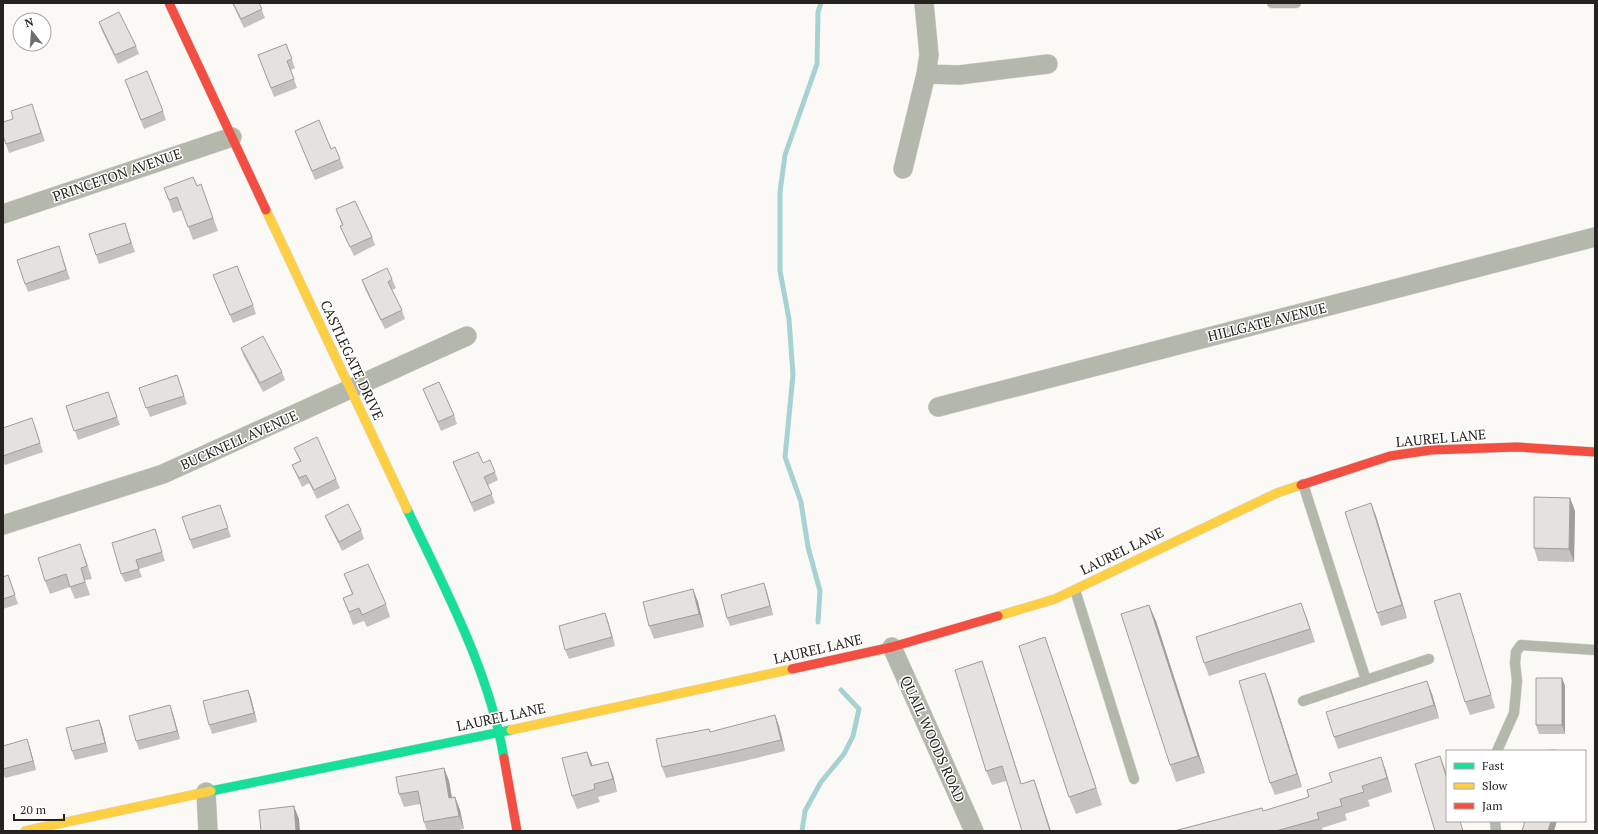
<svg xmlns="http://www.w3.org/2000/svg" width="1598" height="834" font-family="'PT Serif',serif">
  <rect width="100%" height="100%" fill="#fbf9f6"/>
  <g fill="none" stroke-linecap="round" stroke-linejoin="round">
    <path stroke="#a7d2d4" stroke-width="5" d="M818,622L820,591L808,547L801,502L785,457L793,375L789,319L780,271V192L785,155L817,64L818,12L821,3
      M802,831L805,811L821,782L844,754L853,736L859,709L841,690"/>
    <defs>
      <path id="lane" d="M1272,3H1296
        M1303,484L1366,680
        M1075,590L1134,779
        M1303,701L1429,659
        M1497,751L1514,713L1517,681L1515,663L1516,652L1521,645L1595,650
        M1495,821L1496,831"/>
      <path id="street" d="M926,74L959,75L1048,64
        M903,169L926,74L929,55L924,3
        M3,214L232,137
        M938,407L1595,237
        M3,525L163,474L467,336
        M892,647L974,831
        M206,792L208,831"/>
      <path id="fast" d="M407,509C445,589 489,670 504,758
        M211,791L511,730"/>
      <path id="slow" d="M266,210L407,509
        M998,616L1055,599L1277,493L1301,485
        M511,730L792,669
        M25,831L211,791"/>
      <path id="jam" d="M169,3L266,210
        M1301,485L1390,456L1431,450L1517,447L1595,452
        M792,669L892,647L998,616
        M504,758L517,831"/>
    </defs>
    <use href="#lane" stroke="#d8d7d4" stroke-width="11"/>
    <use href="#street" stroke="#d8d7d4" stroke-width="20"/>
    <use href="#fast" stroke="#d8d7d4" stroke-width="10"/>
    <use href="#slow" stroke="#d8d7d4" stroke-width="10"/>
    <use href="#jam" stroke="#d8d7d4" stroke-width="10"/>
    <use href="#lane" stroke="#b4b7ab" stroke-width="10"/>
    <use href="#street" stroke="#b4b7ab" stroke-width="19"/>
    <use href="#fast" stroke="#16e098" stroke-width="9"/>
    <use href="#slow" stroke="#ffcf43" stroke-width="9"/>
    <use href="#jam" stroke="#f24e42" stroke-width="9"/>
  </g>
  <path fill="#c4c2c0" d="M232,3H259L265,18L244,28Z
    M99,22L136,46L139,54L118,64L102,31Z
    M286,44L295,68L291,70L297,88L274,97L258,55Z
    M125,80L163,111L166,120L144,129Z
    M35,113L45,141L9,153L3,136Z
    M295,131L331,149L340,159L344,168L315,180Z
    M201,184L218,231L193,240L182,210L173,213L164,188L197,186Z
    M336,209L372,237L375,245L354,256L344,235L340,226L342,225Z
    M125,223L135,252L99,264L89,234Z
    M62,255L70,279L28,292L25,284Z
    M213,275L253,305L256,314L233,323Z
    M392,279L396,288L392,290L402,310L405,319L385,329L365,289L362,280Z
    M241,348L282,372L285,380L263,392L244,357Z
    M177,375L187,404L150,417L139,388Z
    M423,389L454,415L457,424L441,431Z
    M108,392L120,425L78,440L66,406Z
    M35,427L43,452L5,465L3,460V428Z
    M294,448L336,479L340,488L317,499L309,483L302,487L296,474L292,465L300,461Z
    M453,462L483,463L495,472L498,480L488,485L495,503L474,512Z
    M1570,498L1575,511L1574,562L1538,561L1534,548Z
    M1371,503L1376,516L1407,618L1381,626L1377,613Z
    M220,505L231,537L193,549L182,517Z
    M325,516L361,530L364,539L342,551L329,525Z
    M155,529L165,561L139,569L142,577L125,582L121,574Z
    M85,557L92,579L85,580L90,595L75,599L70,587L50,594L45,581Z
    M344,574L386,604L390,617L367,627L364,621L353,625L343,598L352,594Z
    M8,575L18,604L3,609V577Z
    M693,589L698,602L704,627L654,639L649,626Z
    M767,592L773,615L730,626L727,618Z
    M1460,593L1464,606L1495,708L1470,715L1465,702Z
    M1149,605L1156,621L1205,773L1176,782L1170,765Z
    M1306,616L1315,642L1209,676L1204,663Z
    M608,621L615,646L569,659L565,650Z
    M1045,637L1102,805L1076,814L1069,797Z
    M987,676L1021,784L1034,780L1039,794L1006,781L992,785L986,771Z
    M1562,678L1565,686V734H1539L1536,725Z
    M1270,686L1302,787L1275,795L1270,783Z
    M248,690L251,698L257,722L212,734L209,725Z
    M1432,694L1439,718L1338,749L1334,737Z
    M170,705L173,714L180,739L139,750L136,741Z
    M775,715L779,726L785,751L740,762L666,778L662,767L710,732Z
    M99,720L102,728L108,752L75,760L72,751Z
    M3,746L30,748L36,770L5,778L3,772Z
    M1381,757L1392,792L1368,800L1370,806L1345,814L1347,820L1322,828L1323,831H1174L1263,811L1309,797L1332,782Z
    M593,766L613,775L617,792L598,797L600,802L577,809L572,796Z
    M444,768L449,781L452,797H455L460,810L464,829L452,831H427L424,822L420,804L404,807L399,794Z"/>
  <path fill="#a09e9c" d="M1570,498L1575,511L1574,562L1569,549Z
    M1371,503L1376,516L1407,618L1402,605Z
    M764,583L767,592L773,615L770,606Z
    M693,589L698,602L704,627L699,614Z
    M1301,603L1306,616L1315,642L1310,629Z
    M1149,605L1156,621L1205,773L1198,756Z
    M605,613L608,621L615,646L612,637Z
    M1045,637L1051,654L1102,805L1096,788Z
    M982,661L987,676L1026,798L1021,784Z
    M1265,673L1270,686L1302,787L1297,774Z
    M1562,678L1565,686V734L1562,725Z
    M1427,681L1432,694L1439,718L1434,705Z
    M248,690L251,698L257,722L254,713Z
    M170,705L173,714L180,739L177,731Z
    M775,715L779,726L785,751L781,740Z
    M99,720L102,728L108,752L105,743Z
    M27,739L30,748L36,770L33,761Z
    M587,752L592,764L596,779L591,766Z
    M1440,756L1445,769L1447,776V779Z
    M1381,757L1386,771L1392,792L1387,778Z
    M608,762L613,775L617,792L613,779Z
    M444,768L449,781L454,811L449,798Z
    M1034,780L1039,794L1051,831H1050Z
    M455,797L460,810L464,829L459,816Z
    M294,806L299,819L300,831H296Z
    M1551,821H1557L1554,831H1548Z"/>
  <path fill="#e4e1df" stroke="#a09e9c" d="M233,3H259L262,9L241,19Z
    M119,12L136,46L115,55L99,22Z
    M286,44L292,59L287,61L294,79L271,88L258,55Z
    M147,71L163,111L141,120L125,80Z
    M32,104L41,133L6,144L3,136V122L13,119L11,111Z
    M319,120L331,149L335,147L340,159L312,171L295,131Z
    M193,177L197,186L201,184L213,218L188,227L177,197L169,200L164,188Z
    M355,201L372,237L350,247L340,226L343,225L336,209Z
    M125,223L131,243L96,255L89,234Z
    M59,246L66,270L25,284L17,260Z
    M237,266L253,305L230,315L213,275Z
    M387,268L392,279L388,282L402,310L381,320L362,280Z
    M263,336L282,372L260,383L241,348Z
    M177,375L184,396L146,408L139,388Z
    M439,382L454,415L438,422L423,389Z
    M108,392L117,417L74,431L66,406Z
    M32,418L40,443L3,456V428Z
    M317,437L336,479L314,490L306,475L299,478L292,465L301,461L294,448Z
    M478,452L483,463L490,460L495,472L484,477L492,494L471,503L453,462Z
    M1534,497L1570,498L1569,549L1534,548Z
    M1371,503L1402,605L1377,613L1345,512Z
    M348,504L361,530L339,542L325,516Z
    M220,505L228,528L190,540L182,517Z
    M155,529L162,552L136,560L139,569L121,574L112,543Z
    M80,544L87,566L81,568L85,582L70,587L66,574L45,581L38,558Z
    M368,564L386,604L362,615L359,608L349,612L343,598L353,594L344,574Z
    M8,575L15,595L3,599V577Z
    M764,583L770,606L727,618L721,595Z
    M693,589L699,614L649,626L643,602Z
    M1460,593L1491,695L1465,702L1434,601Z
    M1301,603L1310,629L1204,663L1196,637Z
    M1149,605L1198,756L1170,765L1121,614Z
    M605,613L612,637L565,650L559,626Z
    M1045,637L1096,788L1069,797L1019,646Z
    M982,661L1021,784L1034,780L1050,831H1022L1002,766L986,771L955,670Z
    M1265,673L1297,774L1270,783L1239,681Z
    M1536,678H1562V725H1536Z
    M1427,681L1434,705L1334,737L1326,712Z
    M248,690L254,713L209,725L203,701Z
    M170,705L177,731L136,741L129,716Z
    M775,715L781,740L736,751L662,767L656,739L709,729L710,732Z
    M99,720L105,743L72,751L66,728Z
    M27,739L33,761L3,769V746Z
    M1556,750V751H1532Z
    M587,752L591,766L608,762L613,779L594,784L595,789L572,796L562,758Z
    M1440,756L1447,779V821H1460L1463,831H1435L1415,764Z
    M1381,757L1387,778L1362,786L1364,792L1340,799L1342,806L1317,813L1319,819L1276,831H1174L1262,808L1263,811L1309,797L1307,790L1332,782L1329,773Z
    M444,768L449,798L455,797L459,816L424,822L418,791L399,794L396,777Z
    M294,806L296,831H261L259,810Z
    M1525,821H1551L1548,831H1522Z"/>
  <g text-anchor="middle" stroke-width="3" stroke-linejoin="round" paint-order="stroke">
    <g font-size="14" fill="#26221f" stroke="#fff">
      <text transform="translate(117 175) rotate(-19)" y="5">PRINCETON AVENUE</text>
      <text transform="translate(1267 322) rotate(-14)" y="5">HILLGATE AVENUE</text>
      <text transform="translate(352 360) rotate(65)" y="5">CASTLEGATE DRIVE</text>
      <text transform="translate(1441 438) rotate(-5)" y="5">LAUREL LANE</text>
      <text transform="translate(239 440) rotate(-24)" y="5">BUCKNELL AVENUE</text>
      <text transform="translate(1122 551) rotate(-26)" y="5">LAUREL LANE</text>
      <text transform="translate(818 649) rotate(-13)" y="5">LAUREL LANE</text>
      <text transform="translate(501 717) rotate(-12)" y="5">LAUREL LANE</text>
      <text transform="translate(933 739) rotate(66)" y="5">QUAIL WOODS ROAD</text>
    </g>
  </g>
  <rect width="1598" height="834" fill="none" stroke="#26221f" stroke-width="8"/>
  <rect x="1446" y="750" width="140" height="72" fill="#ffffff" stroke="#a8a7a5"/>
  <rect x="1454" y="763" width="20" height="6" fill="#16e098" stroke="#a8a7a5"/>
  <text x="1482" y="770" font-size="12" fill="#26221f">Fast</text>
  <rect x="1454" y="783" width="20" height="6" fill="#ffcf43" stroke="#a8a7a5"/>
  <text x="1482" y="790" font-size="12" fill="#26221f">Slow</text>
  <rect x="1454" y="803" width="20" height="6" fill="#f24e42" stroke="#a8a7a5"/>
  <text x="1482" y="810" font-size="12" fill="#26221f">Jam</text>
  <g transform="translate(32 32) rotate(343)"><circle r="19" fill="#ffffff" stroke="#a8a7a5"/>
  <path d="M0-3L7 15L0 10L-7 15Z" fill="#716d6a"/>
  <text y="-6" font-size="11" font-weight="bold" text-anchor="middle" fill="#26221f">N</text>
  </g>
  <path d="M14 814v6h50v-6" fill="none" stroke="#26221f" stroke-width="2"/>
  <text x="20" y="814" font-size="12" fill="#26221f" stroke="#ffffff" stroke-width="3" paint-order="stroke">20 m</text>
</svg>
